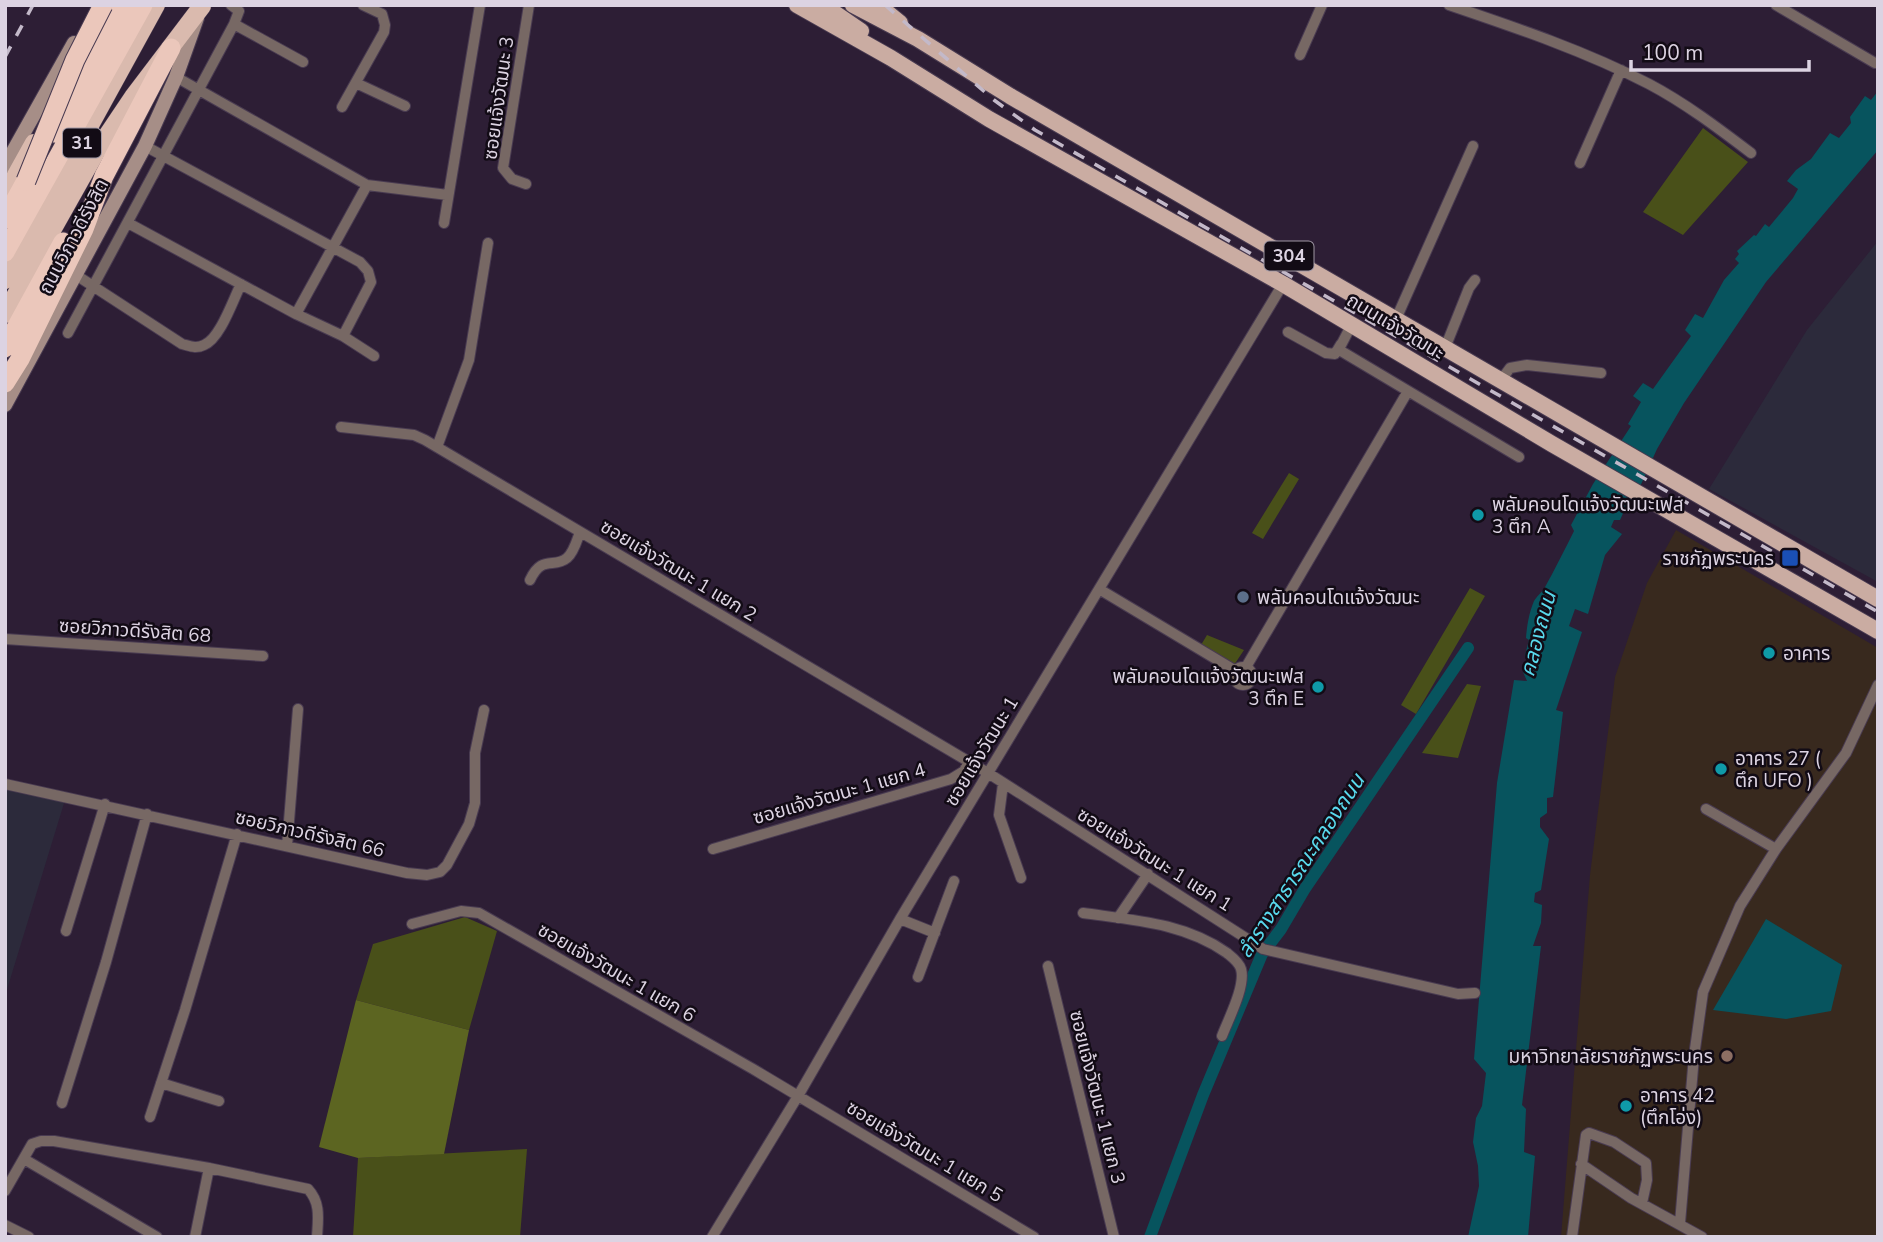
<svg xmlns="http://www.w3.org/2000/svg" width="1883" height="1242" font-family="'Nunito Sans','Noto Sans Thai',sans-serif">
  <rect width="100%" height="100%" fill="#2d1e35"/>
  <path fill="#2c2a3b" d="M1878,241V582L1709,489L1807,330Z
    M5,787L65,800L5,996Z"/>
  <path fill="#38291e" d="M1676,530L1878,648V1237H1561L1590,875L1615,677L1647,583Z"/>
  <path fill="#495019" d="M1703,128L1748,162L1683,235L1643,212Z
    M1289,473L1299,479L1263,539L1252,533Z
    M1470,588L1485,596L1416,714L1401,705Z
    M1207,635L1244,650L1234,665L1201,645Z
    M1467,684L1481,686L1458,758L1422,753Z
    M465,917L497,931L469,1030L356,1000L373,944Z
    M527,1149L520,1237H353L358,1158Z"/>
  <path fill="#5c6521" d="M356,1000L469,1030L444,1154L358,1158L319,1147Z"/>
  <path fill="#07545e" d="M1878,91V150L1766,282L1684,403L1657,449L1629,511L1625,509L1620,520H1614L1611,527L1622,534L1605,555L1588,614L1575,609L1569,626L1582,632L1556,710L1563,712L1553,797L1547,798V813L1540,818V827L1549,839L1541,890L1535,893L1534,902L1542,905L1541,923L1533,946H1541L1522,1105L1526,1109L1524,1152L1535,1156L1528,1237H1468L1479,1186L1478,1166L1473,1142L1476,1118L1482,1106L1486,1073L1474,1059L1497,783L1514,680L1527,681L1523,672L1528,660L1525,655L1529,640L1526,638C1527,625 1529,613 1534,601C1537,596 1542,592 1544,589C1554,571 1565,549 1574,531L1571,525L1593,484L1631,426L1628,424L1641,402L1633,396L1643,383L1653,389L1691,336L1685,330L1695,314L1703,318L1724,280L1739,263L1735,259L1739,254L1737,251L1754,235L1756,236L1765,224L1769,227L1793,198L1798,189L1787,181L1796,170L1811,159L1830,133L1839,138L1851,123L1850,117L1865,96L1871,100Z
    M1766,919L1842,965L1831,1011L1786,1019L1713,1010Z"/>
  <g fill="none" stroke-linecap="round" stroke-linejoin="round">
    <path stroke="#07545e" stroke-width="12" d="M1150,1237L1203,1095L1262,954L1281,929L1304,890L1468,648"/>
    <defs>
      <path id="minor" d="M1449,5C1517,28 1585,51 1649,84C1685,103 1718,128 1751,153
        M1776,5L1875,63
        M234,24L303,62
        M1300,55L1322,5
        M176,77L367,185L448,195
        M356,83L405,106
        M342,107L384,32L385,25L382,14L363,5
        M145,146L360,262L368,271L371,282L343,336
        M1580,163L1621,70
        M526,184L512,179L503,168L529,5
        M128,223L296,314L343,336L374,356
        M444,223L480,5
        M76,275L182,344C190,346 196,349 204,345C220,339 233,300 241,284
        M296,314L367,185
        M1396,319L1473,146
        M1352,324L1340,347L1341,351L1519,457
        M1288,332L1326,353L1335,354L1341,344
        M68,333L234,24L239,11L231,5
        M1445,348L1469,288L1475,280
        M1501,380L1510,368L1527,365L1601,373
        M341,427L414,435L425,440L988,773L1263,949L1458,994L1475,993
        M437,447L469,360L488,243
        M530,580C542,554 554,569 567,558C574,552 577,540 580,532
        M1099,589L1236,671
        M5,639L263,656
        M1246,667L1408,391
        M1234 676a9 9 0 1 1 18 0a9 9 0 1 1-18 0Z
        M5,784L407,873L427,875L440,872L447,865L469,824L475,803V753L484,710
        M1003,784L999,815L1021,878
        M1706,809L1776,849
        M287,846L298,709
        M713,849L951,779L964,771L969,762
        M1083,913C1133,920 1185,923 1227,953C1232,957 1239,962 1241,969C1246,986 1228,1020 1222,1036
        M1118,918L1148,874
        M900,919L935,933
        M412,924L461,911L479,913L753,1069L1034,1237
        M66,931L105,804
        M1048,966L1114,1237
        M918,977L954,881
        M161,1083L219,1101
        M62,1103L106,962L147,814
        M150,1117L185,1010L237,834
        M24,1159L157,1237
        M1581,1164L1631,1198L1702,1237
        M5,1191L32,1144L41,1141H54L209,1168L308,1189C321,1203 318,1219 317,1237
        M1680,1223L1694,1056L1703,992L1740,906L1776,849L1846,753L1878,685
        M5,1225L29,1237
        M195,1237L209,1168
        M712,1237L798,1096L900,919L1283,284
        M1572,1237L1586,1135L1589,1133L1614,1142L1646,1163L1647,1180L1642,1203"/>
      <path id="secondary" d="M5,166L74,43
        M5,405L145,146L176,77L197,18"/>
      <path id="primary" d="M797,5L891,58L989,119L1283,284L1552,444L1878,631
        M823,5L861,31
        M853,5L918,39L1010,96L1878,599
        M878,5L900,23"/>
      <path id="trunk" d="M5,195L34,143
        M5,280L156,5
        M5,314L96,152L133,97L202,6"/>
      <path id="motorway" d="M53,133L124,5
        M5,219L33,168
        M5,252L143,5
        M5,348L63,242
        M5,383L20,359L84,229L104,176L171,48"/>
    </defs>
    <use href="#minor" stroke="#493b51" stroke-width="12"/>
    <use href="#secondary" stroke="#493b51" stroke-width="16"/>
    <use href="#primary" stroke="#493b51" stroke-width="18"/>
    <use href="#trunk" stroke="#493b51" stroke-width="19"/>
    <use href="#motorway" stroke="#493b51" stroke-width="21"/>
    <use href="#minor" stroke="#776864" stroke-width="10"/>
    <use href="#secondary" stroke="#a68e87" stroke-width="14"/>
    <use href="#primary" stroke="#caaca2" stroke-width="16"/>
    <use href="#trunk" stroke="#dabaae" stroke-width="18"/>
    <use href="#motorway" stroke="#ebc7bb" stroke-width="19"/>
    <path stroke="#c3b9c9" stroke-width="3.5" stroke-dasharray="12 12" stroke-linecap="butt" d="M885,5L994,100L1035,130L1878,612
      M5,57L33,5"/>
    <defs>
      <path id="motorway-bridge" d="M26,181L75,60L103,5"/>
    </defs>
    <use href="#motorway-bridge" stroke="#493b51" stroke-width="21" stroke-linecap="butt"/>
    <use href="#motorway-bridge" stroke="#ebc7bb" stroke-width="19"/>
  </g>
  <g fill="#0f9aa8" stroke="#120b15" stroke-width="2.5">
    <circle cx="1478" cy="515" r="7"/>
    <circle cx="1769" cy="653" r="7"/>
    <circle cx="1318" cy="687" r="7"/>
    <circle cx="1721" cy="769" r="7"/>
    <circle cx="1626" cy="1106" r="7"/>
  </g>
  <rect fill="#1a4fb4" stroke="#120b15" stroke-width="2.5" x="1781" y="549" width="18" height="18" rx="3.5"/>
  <circle fill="#5c6f8a" stroke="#120b15" stroke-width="2.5" cx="1243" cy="597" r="7"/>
  <circle fill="#8d6e63" stroke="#120b15" stroke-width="2.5" cx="1727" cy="1056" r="7"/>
  <g text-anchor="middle" stroke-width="5" stroke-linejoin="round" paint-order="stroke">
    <g fill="#120b15" stroke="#9f97a4" stroke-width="2">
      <rect x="63" y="128.5" width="38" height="29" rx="5"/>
      <rect x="1264.5" y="241.5" width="49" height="29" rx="5"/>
    </g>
    <g font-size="18" font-weight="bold" fill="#dcd3e2">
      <text x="82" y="149">31</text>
      <text x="1289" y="262">304</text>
    </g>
    <g font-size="19" fill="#dcd3e2" stroke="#120b15">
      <text transform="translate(498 98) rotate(-82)" y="7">ซอยแจ้งวัฒนะ 3</text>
      <text transform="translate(73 236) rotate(-62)" y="7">ถนนวิภาวดีรังสิต</text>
      <text transform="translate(1396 326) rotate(31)" y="7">ถนนแจ้งวัฒนะ</text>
      <text transform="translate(679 570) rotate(31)" y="7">ซอยแจ้งวัฒนะ 1 แยก 2</text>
      <text transform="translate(135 630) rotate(4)" y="7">ซอยวิภาวดีรังสิต 68</text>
      <text transform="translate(981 751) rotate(-59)" y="7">ซอยแจ้งวัฒนะ 1</text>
      <text transform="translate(839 793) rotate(-16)" y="7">ซอยแจ้งวัฒนะ 1 แยก 4</text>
      <text transform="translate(310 833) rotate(13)" y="7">ซอยวิภาวดีรังสิต 66</text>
      <text transform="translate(1155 859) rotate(32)" y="7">ซอยแจ้งวัฒนะ 1 แยก 1</text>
      <text transform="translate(617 972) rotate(30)" y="7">ซอยแจ้งวัฒนะ 1 แยก 6</text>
      <text transform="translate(1098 1097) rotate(76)" y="7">ซอยแจ้งวัฒนะ 1 แยก 3</text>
      <text transform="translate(925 1151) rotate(31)" y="7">ซอยแจ้งวัฒนะ 1 แยก 5</text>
    </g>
    <g font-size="19" fill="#dcd3e2" stroke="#120b15" text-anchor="start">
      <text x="1492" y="511">พลัมคอนโดแจ้งวัฒนะเฟส<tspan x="1492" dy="22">3 ตึก A</tspan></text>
      <text x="1774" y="565" text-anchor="end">ราชภัฏพระนคร</text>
      <text x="1257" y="604">พลัมคอนโดแจ้งวัฒนะ</text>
      <text x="1783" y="660">อาคาร</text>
      <text x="1304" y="683" text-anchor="end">พลัมคอนโดแจ้งวัฒนะเฟส<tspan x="1304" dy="22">3 ตึก E</tspan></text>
      <text x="1735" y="765">อาคาร 27 (<tspan x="1735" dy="22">ตึก UFO )</tspan></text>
      <text x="1713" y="1063" text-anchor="end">มหาวิทยาลัยราชภัฏพระนคร</text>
      <text x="1640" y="1102">อาคาร 42<tspan x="1640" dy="22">(ตึกโอ่ง)</tspan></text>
    </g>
    <g font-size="21" font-style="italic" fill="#59d9ed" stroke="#120b15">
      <text transform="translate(1538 634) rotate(-75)" y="7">คลองถนน</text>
      <text transform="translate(1301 866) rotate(-57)" y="7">ลำรางสาธารณะคลองถนน</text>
    </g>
  </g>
  <rect width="1883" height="1242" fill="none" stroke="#dcd3e2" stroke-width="14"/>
  <path d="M1631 60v10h178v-10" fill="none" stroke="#dcd3e2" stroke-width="3.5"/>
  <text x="1642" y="60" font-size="21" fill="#dcd3e2" stroke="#120b15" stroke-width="5" paint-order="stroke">100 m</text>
</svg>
